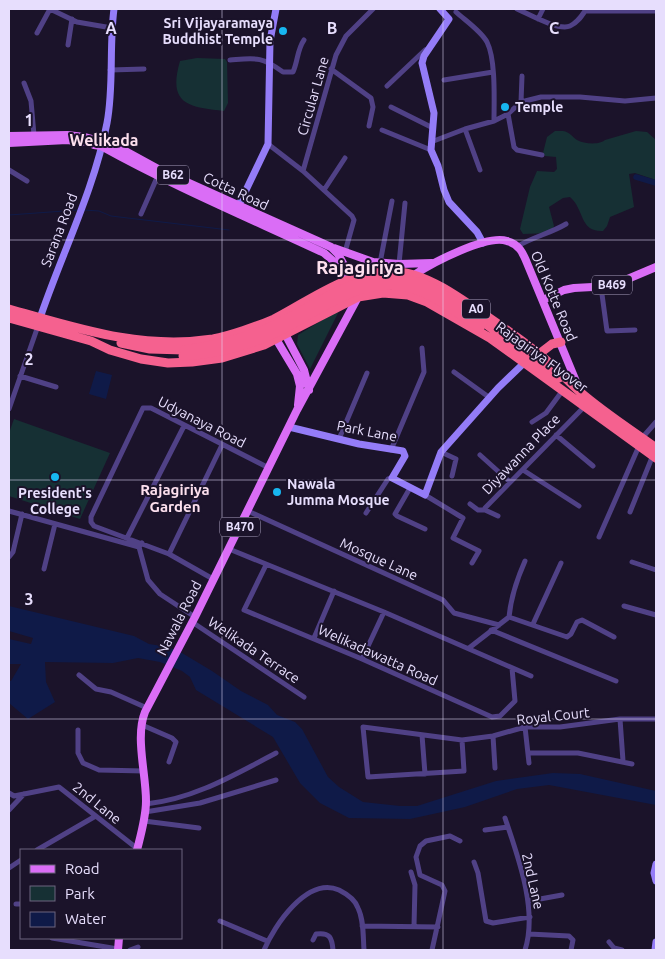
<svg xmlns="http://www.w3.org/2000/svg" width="665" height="959" font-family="Ubuntu,sans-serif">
  <rect width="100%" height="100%" fill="#1b132a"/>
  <path fill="#163034" d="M197,58L225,59L227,62L228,103L224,111C186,107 168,103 180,61Z
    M555,131C558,131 560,131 563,131C570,132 572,137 577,140C584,144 600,145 605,140L636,131L647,132L656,140V180L635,173L629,174L634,207L610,217L607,226L603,231C579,232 585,210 570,197L563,198L549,207L554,226L550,233L523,234L520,229L530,187L537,171L554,172L557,169L556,157L545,156L543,153L547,137Z
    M340,309L310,369L297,344L298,335Z
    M14,419L110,453L80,519L9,496V433Z"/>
  <path fill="#0f1a48" d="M96,371L112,375L106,399L89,394Z
    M9,606L134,636L149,644L168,647L182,653L212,671L241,691L268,705L277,715L295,722L302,729L328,777L339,787L363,802L400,806H417L496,781L553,773L580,774L656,791V805L549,785L517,789L465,807L410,819L349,818L320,803L300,783L273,737L196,690L190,677L182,671L160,662L138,658L113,663L45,662L46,682L55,702L28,719L9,703V681H11L21,664H9V639L31,644L33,638L9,631Z"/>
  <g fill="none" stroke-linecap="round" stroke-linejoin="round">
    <path stroke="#0f1a48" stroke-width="1" d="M84,210L99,211L111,216L229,230
      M9,215L78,210"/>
    <path stroke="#0f1a48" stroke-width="5.5" d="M636,177L656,183"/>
    <path stroke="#504186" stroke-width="5" d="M50,9L77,22L112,28
      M517,9C529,14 558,31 570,26C577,23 581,17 585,11H656
      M456,12C466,21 481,31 487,42C496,60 494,101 494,121
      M538,19L543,9
      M37,33L50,9
      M68,45L72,19
      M230,60C256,58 261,56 283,72H293C298,61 297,50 304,40
      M331,69L371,98L373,107L369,126
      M110,70L144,69
      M444,80L493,72
      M24,83L31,101L34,135
      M387,86L425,50
      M521,102L522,76
      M391,107L433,128
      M508,114L514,147L517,150L542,155
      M465,129L480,170
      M382,130L431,150
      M431,142L465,129L494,121L508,114L521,102L541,97H580L625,101L656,98
      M268,144L303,171L352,216L354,220L345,252
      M9,170L27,181
      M303,171L336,55L346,36L373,9
      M324,190L345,158
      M141,214L159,173
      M518,246C533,237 551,233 566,224
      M380,263L392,201
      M399,264L405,203
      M601,287L607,331L635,330
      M454,372L490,398
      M20,376L56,387
      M9,409L38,326
      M532,422L546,413L563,390
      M556,435L593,466
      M642,438L656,422
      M339,439L367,373
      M391,450L424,372L422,348
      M441,452L456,459L452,476
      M480,455L510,482
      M523,470L579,506
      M410,488L395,514L397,516L425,529
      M425,495L463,518L453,538L479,551L472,563
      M470,504L478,510H485
      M9,511L139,547L142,543
      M248,511L443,600L454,613L499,625
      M630,512L653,455
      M366,513L388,479L392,478
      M498,516L485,510V508L585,406
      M599,537L639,446
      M127,538L184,426
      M139,547L148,580L160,594L195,617
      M229,549L384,612L531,676
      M169,554L222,445
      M9,557L13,552L22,514
      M632,562L656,570
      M266,565L244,610L362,659L492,717L500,716L515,701L512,668
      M44,569L55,524
      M213,579L169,554L94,526L91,522V517L143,408H151L269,468
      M624,606L656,615
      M509,617C511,596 517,579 525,561
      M192,622L304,697
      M533,624L561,563
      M491,630L616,681
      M314,638L334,591
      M469,648L509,617L567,637L571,634L577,622L582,620L614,637
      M362,659L384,612
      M79,675L96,689L111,692L147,708
      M620,719L623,761
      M142,725L172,738L176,742L169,762
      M525,727L529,763
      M78,730V753L83,763L99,770L144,771
      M422,735L425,774
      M493,736L495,768
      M462,740L464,771L368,777L363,727L462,740L493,736L525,727H560L620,719H656
      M528,753H578L632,764
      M9,793L14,796L59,787L139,850
      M146,804C194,799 234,775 276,753
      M9,810L24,794
      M145,812L200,803L276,780
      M505,818C518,857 538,910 525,950
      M144,821L199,828
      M485,830L508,827
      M37,850L94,817
      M474,862L478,873L486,921L493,923L530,917
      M9,868L21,860
      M411,872L415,885L414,926
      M529,901L562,895
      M16,904H21
      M220,921L267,941
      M362,926L438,927
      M529,934L569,936L573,940L571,950
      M52,938L118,949
      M313,940L316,934C330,932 332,938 333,950
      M609,942L614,948L622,950
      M130,950L138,947
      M264,950C274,926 307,876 339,890C347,894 355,899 358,908C364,920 363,937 364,950
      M432,950L445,891L442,885L420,875L416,857L420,846L426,841L450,836L460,841"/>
    <path stroke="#947cf7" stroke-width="7" d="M440,9L449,19L424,56L422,63L434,113L431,150L438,166L444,190L449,202L477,232L483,243
      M237,209L268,144L270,41L276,9
      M39,321C61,255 94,191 107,123C114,87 109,46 114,9
      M289,427L359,444L403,451L405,456L392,478L425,495L441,452L498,388L524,363
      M656,864L654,873L656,881
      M655,950L656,942"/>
    <path stroke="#da6df6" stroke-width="8" d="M9,136L67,135L85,137L103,142L118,147L160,170L331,247L338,254L354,283
      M9,143L67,140L83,142
      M94,145L101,146C173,186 249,218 324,253L332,260L349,286
      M334,248L373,262L399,264L432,263
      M414,275C432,263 487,234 507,241C519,244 523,253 527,263L580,391
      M543,300L564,290L574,288L611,286L656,267
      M283,330L304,370L309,390
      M273,334L297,374L300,386L298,405
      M137,850C141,834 146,817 146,801C146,773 135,737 145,712L195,617L297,410L358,297
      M118,950L119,938"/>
    <path stroke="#f5618f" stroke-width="9" d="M9,309C77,328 140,350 213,339C229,336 258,326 274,319C317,297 362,259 414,275C434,281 452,293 470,305C493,320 516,336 538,353C553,365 566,379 580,392C603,412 631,430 656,448
      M9,318L91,341L110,350L141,359L168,363L192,362L222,358L264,345L358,297L383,293L408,295L427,302L490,338L656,458
      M483,322L559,378
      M121,343L150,349L184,350
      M539,354L552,344L561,342"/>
    <path stroke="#f5618f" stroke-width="9" d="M184,350C214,345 244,339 272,326C321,304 360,265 418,282C442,289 463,308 483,322
      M183,356C213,354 241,348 269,336C313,317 355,276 406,287C434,293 457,313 480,328"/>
  </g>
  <path fill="none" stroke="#e7defd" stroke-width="1" stroke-opacity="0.55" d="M222,9V950M443,9V950M9,240H656M9,480H656M9,719H656"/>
  <g fill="#17b6f0" stroke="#1b132a" stroke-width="2">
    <circle cx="283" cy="31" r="5"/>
    <circle cx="505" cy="107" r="5"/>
    <circle cx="55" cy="477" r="5"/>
    <circle cx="277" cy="492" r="5"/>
  </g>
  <g text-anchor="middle" stroke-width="4" stroke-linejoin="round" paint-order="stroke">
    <g fill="#1b132a" stroke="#aaa1be" stroke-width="1">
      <rect x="157" y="165.5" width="32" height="19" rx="4"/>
      <rect x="592" y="275.5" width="40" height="19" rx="4"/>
      <rect x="462" y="299.5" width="28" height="19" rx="4"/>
      <rect x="220" y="517.5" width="40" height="19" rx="4"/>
    </g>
    <g font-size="12" font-weight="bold" fill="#e7defd">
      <text x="173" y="179">B62</text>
      <text x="612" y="289">B469</text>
      <text x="476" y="313">A0</text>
      <text x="240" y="531">B470</text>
    </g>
    <g font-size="14" font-weight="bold" fill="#e7defd" stroke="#1b132a" text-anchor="start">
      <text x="273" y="28" text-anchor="end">Sri Vijayaramaya<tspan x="273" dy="16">Buddhist Temple</tspan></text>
      <text x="515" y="112">Temple</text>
      <text x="287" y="489">Nawala<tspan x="287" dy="16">Jumma Mosque</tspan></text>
      <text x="55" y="498" text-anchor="middle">President's<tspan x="55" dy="16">College</tspan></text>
    </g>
    <g font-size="14" fill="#e7defd" stroke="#1b132a">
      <text transform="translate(313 96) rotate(-74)" y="5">Circular Lane</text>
      <text transform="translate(236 191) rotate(25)" y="5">Cotta Road</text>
      <text transform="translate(59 230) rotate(-69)" y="5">Sarana Road</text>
      <text transform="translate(554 296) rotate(67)" y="5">Old Kotte Road</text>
      <text transform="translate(542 357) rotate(36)" y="5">Rajagiriya Flyover</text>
      <text transform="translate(202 422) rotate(27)" y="5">Udyanaya Road</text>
      <text transform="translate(367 431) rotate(11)" y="5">Park Lane</text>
      <text transform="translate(521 454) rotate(-46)" y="5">Diyawanna Place</text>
      <text transform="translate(379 559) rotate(24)" y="5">Mosque Lane</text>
      <text transform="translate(179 618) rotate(-63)" y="5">Nawala Road</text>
      <text transform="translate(254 650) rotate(34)" y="5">Welikada Terrace</text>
      <text transform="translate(378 655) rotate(24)" y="5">Welikadawatta Road</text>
      <text transform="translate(553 716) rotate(-6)" y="5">Royal Court</text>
      <text transform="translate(97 803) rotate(39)" y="5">2nd Lane</text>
      <text transform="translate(533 881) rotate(77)" y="5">2nd Lane</text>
    </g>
    <g font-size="15" font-weight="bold" fill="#fde0ee" stroke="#1b132a">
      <text x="175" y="495">Rajagiriya<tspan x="175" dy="17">Garden</tspan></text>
    </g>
    <g font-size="16" font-weight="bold" fill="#fde0ee" stroke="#1b132a">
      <text x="104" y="146">Welikada</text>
    </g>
    <g font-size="19" font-weight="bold" fill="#fde0ee" stroke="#1b132a">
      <text x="360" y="274">Rajagiriya</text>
    </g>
  </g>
  <g font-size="16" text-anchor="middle" font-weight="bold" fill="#e7defd" stroke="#1b132a" stroke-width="4" stroke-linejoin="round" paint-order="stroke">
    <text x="111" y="34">A</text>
    <text x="332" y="34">B</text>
    <text x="554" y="34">C</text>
    <text x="29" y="126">1</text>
    <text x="29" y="365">2</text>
    <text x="29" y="605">3</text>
  </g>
  <rect width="665" height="959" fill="none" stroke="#e7defd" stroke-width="20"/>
  <rect x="20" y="849" width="162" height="90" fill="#1b132a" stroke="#6d647e"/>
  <rect x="30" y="865" width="25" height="8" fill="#da6df6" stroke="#6d647e"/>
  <text x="65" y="874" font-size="15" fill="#e7defd">Road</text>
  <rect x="30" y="886" width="25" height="15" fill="#163034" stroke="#6d647e"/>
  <text x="65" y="899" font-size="15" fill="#e7defd">Park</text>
  <rect x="30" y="912" width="25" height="15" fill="#0f1a48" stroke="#6d647e"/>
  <text x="65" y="924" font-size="15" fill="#e7defd">Water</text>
</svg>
